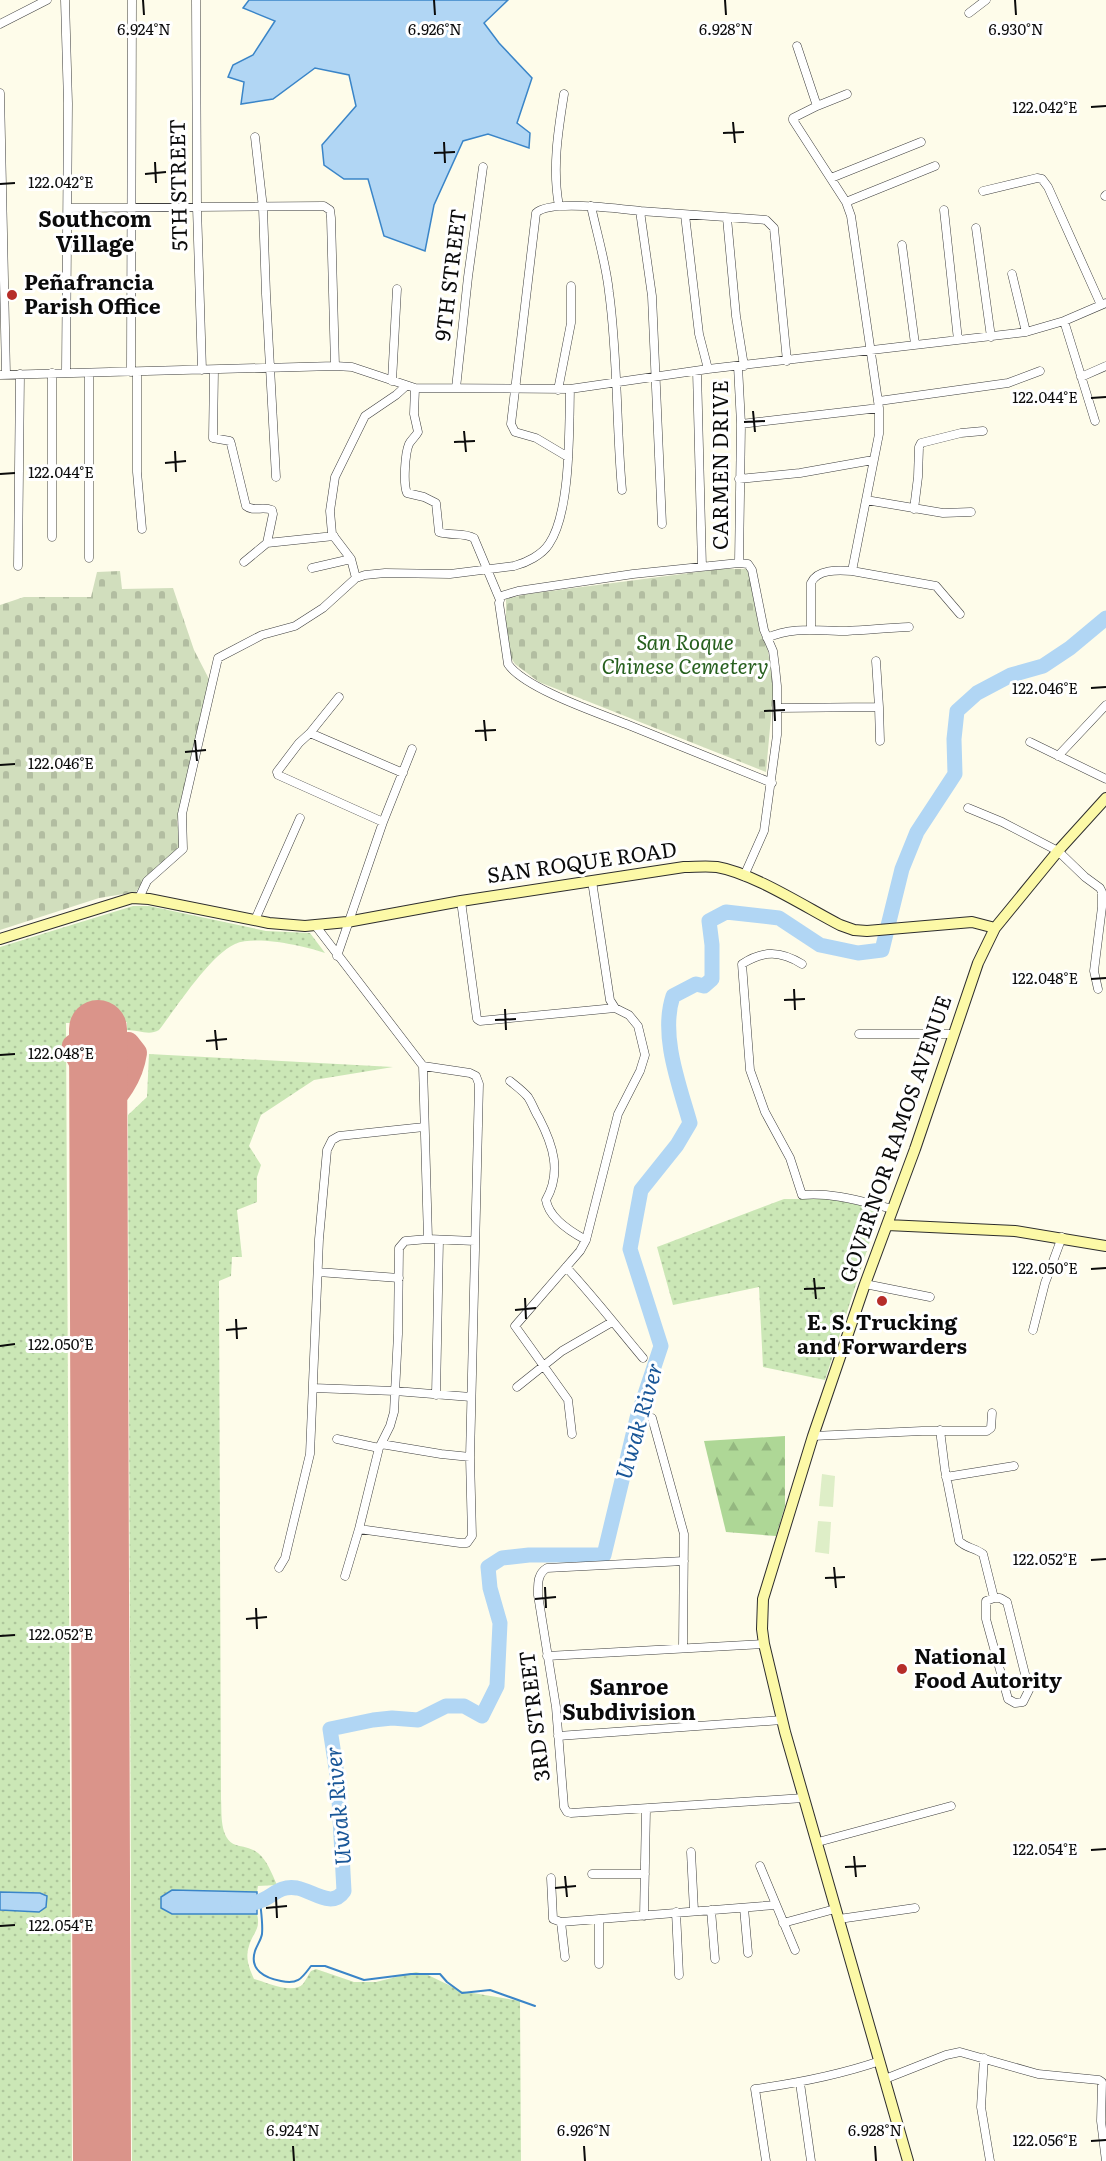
<svg xmlns="http://www.w3.org/2000/svg" width="1106" height="2161" font-family="Literata,serif">
  <defs>
    <pattern id="grass-dots" width="8" height="8" patternUnits="userSpaceOnUse" patternTransform="scale(1.5)"><rect width="8" height="8" fill="#cbe7b6"/><path d="M2 2h.1M6 6h.1" fill="none" stroke="#adc59b" stroke-width="1.8" stroke-linecap="round"/></pattern>
    <pattern id="forest-firs" width="22" height="20" patternUnits="userSpaceOnUse" patternTransform="scale(1.5)"><rect width="22" height="20" fill="#aed796"/><path d="M5 1l3.5 6h-7zM16 11l3.5 6h-7z" fill="#94b780"/></pattern>
    <pattern id="cemetery-stones" width="16" height="16" patternUnits="userSpaceOnUse" patternTransform="scale(1.5)"><rect width="16" height="16" fill="#d1debd"/><path d="M2 7V4a2 2 0 0 1 4 0v3zM10 15v-3a2 2 0 0 1 4 0v3z" fill="#b2bda1"/></pattern>
  </defs>
  <rect width="100%" height="100%" fill="#fefcea"/>
  <path fill="url(#grass-dots)" d="M133,906H149L266,931L310,933L325,953C304,946 256,935 235,944C209,956 177,1007 159,1030C149,1036 139,1030 127,1030V1022L66,1023L72,2161H0V1910L39,1912L46,1907L47,1897L40,1893L0,1892V947Z
    M149,1054L393,1067L314,1080L261,1115L249,1146L261,1165L257,1177V1202L237,1210L242,1257H232L231,1276L219,1281L221,1799C222,1813 219,1839 236,1845C243,1847 252,1848 258,1853C267,1860 272,1874 277,1885L258,1886L257,1892L172,1890V1914H257C261,1930 253,1932 249,1946C245,1958 249,1968 254,1979C266,1982 293,1995 303,1984C306,1980 308,1975 311,1971L316,1969L354,1982H376L416,1972L428,1975L461,1991L520,2001L521,2161H132L128,1115L147,1097Z
    M784,1199H833L880,1210L825,1380L763,1367L759,1287L673,1305L657,1247Z"/>
  <path fill="url(#forest-firs)" d="M785,1436V1506L776,1536L726,1532L704,1441Z"/>
  <path fill="url(#cemetery-stones)" d="M721,569H748L760,633L767,646L774,684L766,772L539,682L515,664L506,650V599L528,594Z
    M120,571L122,589L173,588L194,650L210,681L177,822L181,843L177,850L145,878L136,892L99,898L0,930V605L24,597H91L97,572Z"/>
  <path fill="#deeec7" d="M822,1474L835,1476L833,1507L819,1506Z
    M818,1521L831,1522L829,1554L815,1552Z"/>
  <path fill="#b1d6f4" stroke="#3a85c8" stroke-width="1.5" d="M249,0H508L484,23L499,43L532,78L517,123L530,133L529,148L488,134L463,141L434,205L425,251L384,236L368,179H344L324,165L322,145L356,106L349,75L315,68L273,99L241,104L244,82L228,77L233,65L253,55L275,21L243,8Z
    M172,1890L257,1892V1914H172L161,1908V1897Z
    M0,1892L40,1893L47,1896L46,1907L39,1912L0,1910Z"/>
  <g fill="none" stroke-linecap="round" stroke-linejoin="round">
    <path stroke="#3a85c8" stroke-width="2" d="M260,1901C261,1912 263,1923 262,1934C261,1940 257,1945 255,1951C249,1970 265,1978 281,1981C298,1985 302,1978 311,1966H325L364,1980L411,1974H440L447,1982L462,1993L490,1990L535,2006"/>
    <path stroke="#b1d6f4" stroke-width="15" d="M238,1902C244,1902 252,1904 257,1902C273,1898 277,1885 297,1888C313,1891 332,1909 344,1891L338,1781L330,1729L373,1720L392,1718L418,1720L446,1706H464L482,1716L497,1686L500,1623L490,1588L488,1567L502,1558L529,1555H604L637,1418L661,1346L630,1249L641,1190L677,1145L690,1123C679,1084 660,1035 673,996L696,984L704,986L712,979V945L709,921L726,912L779,918L820,945L858,953L882,950L902,869L917,832L955,774L954,739L957,711L977,693L1011,675L1043,666L1070,648L1106,618"/>
    <path stroke="#da948a" stroke-width="24" d="M98,1079L113,1047L128,1044L135,1053C131,1080 115,1097 98,1117
      M98,1093L75,1052L74,1046C87,1036 103,1043 109,1056"/>
    <path stroke="#da948a" stroke-width="58" d="M98,1029L102,2161"/>
    <defs>
      <path id="street" d="M65,0L68,103L66,373
        M196,0L197,207L202,370
        M969,13L986,0
        M0,24L47,0
        M797,46L817,106L793,118V120L846,202L851,216L879,408V434L852,571C838,570 817,569 811,583V630
        M0,93L6,374
        M817,106L847,94
        M255,137L263,208L266,294L276,477
        M831,178L921,142
        M983,191L1037,178L1042,179L1048,187L1101,305
        M1105,196L1106,195
        M846,202L935,166
        M559,206C552,169 558,131 564,94
        M591,206C597,234 606,263 609,292C618,357 616,424 622,490
        M68,208L324,206L330,210L331,218L335,366
        M944,210L958,340
        M640,211L766,220L774,228L787,361
        M685,215L699,334L708,369
        M727,218L736,316L744,366
        M976,228L991,337
        M902,245L915,344
        M1012,274L1026,332
        M1064,321L1095,421
        M738,366L741,424L739,563
        M214,370L213,438L230,441L231,444L246,506C253,512 263,506 272,510L273,514L267,543L244,562
        M697,371L702,567
        M131,372L132,0
        M137,372V472L142,529
        M0,375L335,366L352,367L415,388L570,389L708,369L1026,332L1064,321L1106,303
        M1081,377L1106,366
        M392,381L397,289
        M415,388L414,414L418,432C416,436 411,440 409,444C405,453 403,484 407,493L424,497L436,503L439,532C450,536 464,532 474,538L500,600
        M456,388L468,277L483,167
        M558,390L571,323V286
        M879,401L1008,383L1040,371
        M741,424L879,408
        M568,457L536,438L515,432L511,424L536,213C550,199 620,209 640,211L652,296L662,524
        M739,479L800,473L873,460
        M866,500L943,513L971,512
        M914,509L918,477L919,447L921,443L961,433L983,431
        M52,537V373
        M267,543L334,536
        M89,558V373
        M18,566L20,374
        M312,568L351,559
        M852,571L936,586L960,614
        M356,578L351,559L332,534L330,511L335,477L365,416L396,395L406,386
        M767,638C792,626 819,631 847,631C867,630 888,628 909,627
        M339,697L310,733L403,773
        M879,707L880,741
        M777,708L879,707L876,661
        M310,733L299,743L277,772L278,775L383,822
        M1030,742L1106,779
        M1058,756L1106,705
        M968,808L1002,822L1058,851L1085,877L1100,888L1102,892V907L1094,971L1098,989
        M744,876L764,831L777,735V686L775,667L773,651L764,630L752,570L748,564L739,563L633,574L518,591L501,596L499,603L508,664C524,688 598,713 626,724C675,744 723,763 772,783
        M139,898L147,881L183,849L182,814L218,658L262,635L295,626L323,608L356,578L365,575L385,573L450,574L514,566C526,563 542,555 549,544C571,512 569,429 570,389
        M461,901L477,1019L480,1021L615,1008
        M255,920L300,818
        M315,925L423,1066L428,1239
        M337,956L383,822L412,749
        M802,964C781,951 764,950 742,964L750,1070L765,1112L790,1158L802,1195C833,1192 863,1202 893,1209
        M859,1034H953
        M423,1066L470,1073L476,1076L479,1084L470,1457L472,1536L467,1543H460L359,1529L379,1448L390,1426L394,1412L398,1334L399,1248L405,1241L428,1239L475,1241
        M510,1081C516,1086 523,1091 528,1097C532,1103 535,1112 539,1118C553,1145 562,1172 546,1200C549,1218 571,1232 586,1240
        M566,1267C593,1296 617,1327 643,1358
        M318,1272L399,1278
        M865,1284L930,1297
        M1033,1330L1045,1283L1062,1237
        M517,1387L562,1351L612,1322
        M313,1388L395,1391L471,1397
        M436,1395L439,1240
        M652,1418L684,1534L683,1647
        M940,1430L945,1470L959,1541C966,1548 975,1548 983,1554L994,1598H1000L1007,1602L1029,1690L1023,1702L1015,1703L1008,1699L986,1619V1601L994,1598
        M572,1434L568,1400L515,1326L580,1251L586,1240L618,1114L640,1071L645,1055L638,1026L629,1015L615,1008L610,1000L592,881
        M813,1436L922,1431H987L991,1428L992,1413
        M337,1439L379,1448
        M381,1444L441,1454L470,1457
        M946,1477L1014,1466
        M684,1561L547,1568C537,1574 538,1584 538,1595L556,1707L564,1807L567,1812L571,1813L804,1798
        M279,1568L285,1558L290,1537L310,1454L319,1239L327,1150L332,1140L339,1136L424,1127
        M345,1576L359,1529
        M547,1656L764,1644
        M558,1736L782,1720
        M818,1842L951,1806
        M691,1852L694,1911
        M760,1866L795,1950
        M592,1874H645
        M551,1878L553,1919L561,1922L776,1905
        M744,1908L748,1953
        M711,1910L715,1959
        M676,1912L679,1975
        M644,1916L646,1809
        M839,1919L915,1908
        M599,1920V1964
        M561,1922L565,1957
        M783,1923L835,1909
        M984,2058L981,2107L990,2161
        M885,2079L946,2055L960,2052L1038,2074L1099,2080L1102,2082L1101,2121L1106,2161
        M800,2083L811,2161
        M766,2161L755,2089C798,2083 839,2075 880,2061"/>
      <path id="secondary" d="M0,939L132,898L149,899L269,923L305,926L347,922L461,901L684,867C695,867 706,866 717,867C753,873 807,908 840,925L854,930L867,931L972,922L995,928
        M887,1225L1015,1231L1106,1246
        M908,2161L785,1732L764,1644L762,1629L763,1599L813,1436L865,1284L915,1149L978,963L995,928L1058,851L1106,798"/>
    </defs>
    <use href="#street" stroke="#3e3e3e" stroke-width="9"/>
    <use href="#secondary" stroke="#2d2d2d" stroke-width="12"/>
    <use href="#street" stroke="#fff" stroke-width="8"/>
    <use href="#secondary" stroke="#fcf9a7" stroke-width="10"/>
  </g>
  <path fill="none" stroke="#0b0b0b" stroke-width="2" d="M143,0L144,15M434,0L435,15M725,0L726,15M1015,0L1016,15M1091,107L1106,106M733,122L735,143M723,133L744,132M444,142L445,163M434,153L455,152M155,162L156,183M145,174L166,172M0,184L15,183M1091,398L1106,397M753,411L755,432M744,422L765,421M464,431L466,452M454,442L475,441M175,451L176,472M165,463L186,461M0,474L15,473M1091,688L1106,687M774,700L775,721M764,711L785,710M484,720L486,741M475,731L496,730M195,740L197,761M185,752L206,750M0,765L15,764M1091,979L1106,978M794,989L795,1010M784,1000L805,999M505,1009L506,1030M495,1020L516,1019M215,1030L217,1050M206,1041L227,1039M0,1055L15,1054M1091,1269L1106,1268M814,1278L816,1299M804,1289L825,1288M525,1298L526,1319M515,1310L536,1308M236,1319L237,1339M226,1330L247,1328M0,1346L15,1344M1091,1560L1106,1559M834,1567L836,1588M825,1578L845,1577M545,1587L546,1608M535,1599L556,1597M256,1608L257,1629M246,1619L267,1617M0,1636L15,1635M1091,1850L1106,1849M854,1856L856,1877M845,1867L866,1866M565,1876L567,1897M555,1888L576,1886M276,1897L277,1918M266,1908L287,1906M0,1926L15,1925M1091,2141L1106,2140M293,2146L294,2161M584,2146L585,2161M875,2146L876,2161"/>
  <g fill="#b62d29" stroke="#fff" stroke-width="2">
    <circle cx="12" cy="295" r="6"/>
    <circle cx="882" cy="1301" r="6"/>
    <circle cx="902" cy="1669" r="6"/>
  </g>
  <g text-anchor="middle" stroke-width="6" stroke-linejoin="round" paint-order="stroke">
    <g font-size="21" fill="#0b0b0b" stroke="#fff">
      <text transform="translate(179 185) rotate(-91)" y="7">5TH STREET</text>
      <text transform="translate(451 275) rotate(-83)" y="7">9TH STREET</text>
      <text transform="translate(721 465) rotate(-90)" y="7">CARMEN DRIVE</text>
      <text transform="translate(582 863) rotate(-8)" y="7">SAN ROQUE ROAD</text>
      <text transform="translate(896 1139) rotate(-71)" y="7">GOVERNOR RAMOS AVENUE</text>
      <text transform="translate(535 1716) rotate(-97)" y="7">3RD STREET</text>
    </g>
    <g font-size="21" font-weight="bold" fill="#0b0b0b" stroke="#fff" text-anchor="start">
      <text x="24" y="290">Peñafrancia<tspan x="24" dy="24">Parish Office</tspan></text>
      <text x="882" y="1330" text-anchor="middle">E. S. Trucking<tspan x="882" dy="24">and Forwarders</tspan></text>
      <text x="914" y="1664">National<tspan x="914" dy="24">Food Autority</tspan></text>
    </g>
    <g font-size="21" font-style="italic" fill="#27601e" stroke="#fff">
      <text x="685" y="650">San Roque<tspan x="685" dy="24">Chinese Cemetery</tspan></text>
    </g>
    <g font-size="22" font-weight="bold" fill="#0b0b0b" stroke="#fff">
      <text x="95" y="227">Southcom<tspan x="95" dy="25">Village</tspan></text>
      <text x="629" y="1695">Sanroe<tspan x="629" dy="25">Subdivision</tspan></text>
    </g>
    <g font-size="22" font-style="italic" fill="#1a5798" stroke="#fff">
      <text transform="translate(639 1421) rotate(-74)" y="8">Uwak River</text>
      <text transform="translate(338 1806) rotate(-95)" y="8">Uwak River</text>
    </g>
  </g>
  <g font-size="15" text-anchor="middle" fill="#0b0b0b" stroke="#fff" stroke-width="6" stroke-linejoin="round" paint-order="stroke">
    <text x="144" y="35">6.924°N</text>
    <text x="435" y="35">6.926°N</text>
    <text x="726" y="35">6.928°N</text>
    <text x="1016" y="35">6.930°N</text>
    <text x="1045" y="113">122.042°E</text>
    <text x="61" y="188">122.042°E</text>
    <text x="1045" y="403">122.044°E</text>
    <text x="61" y="478">122.044°E</text>
    <text x="1045" y="694">122.046°E</text>
    <text x="61" y="769">122.046°E</text>
    <text x="1045" y="984">122.048°E</text>
    <text x="61" y="1059">122.048°E</text>
    <text x="1045" y="1274">122.050°E</text>
    <text x="61" y="1350">122.050°E</text>
    <text x="1045" y="1565">122.052°E</text>
    <text x="61" y="1640">122.052°E</text>
    <text x="1045" y="1855">122.054°E</text>
    <text x="61" y="1931">122.054°E</text>
    <text x="293" y="2136">6.924°N</text>
    <text x="584" y="2136">6.926°N</text>
    <text x="875" y="2136">6.928°N</text>
    <text x="1045" y="2146">122.056°E</text>
  </g>
</svg>
